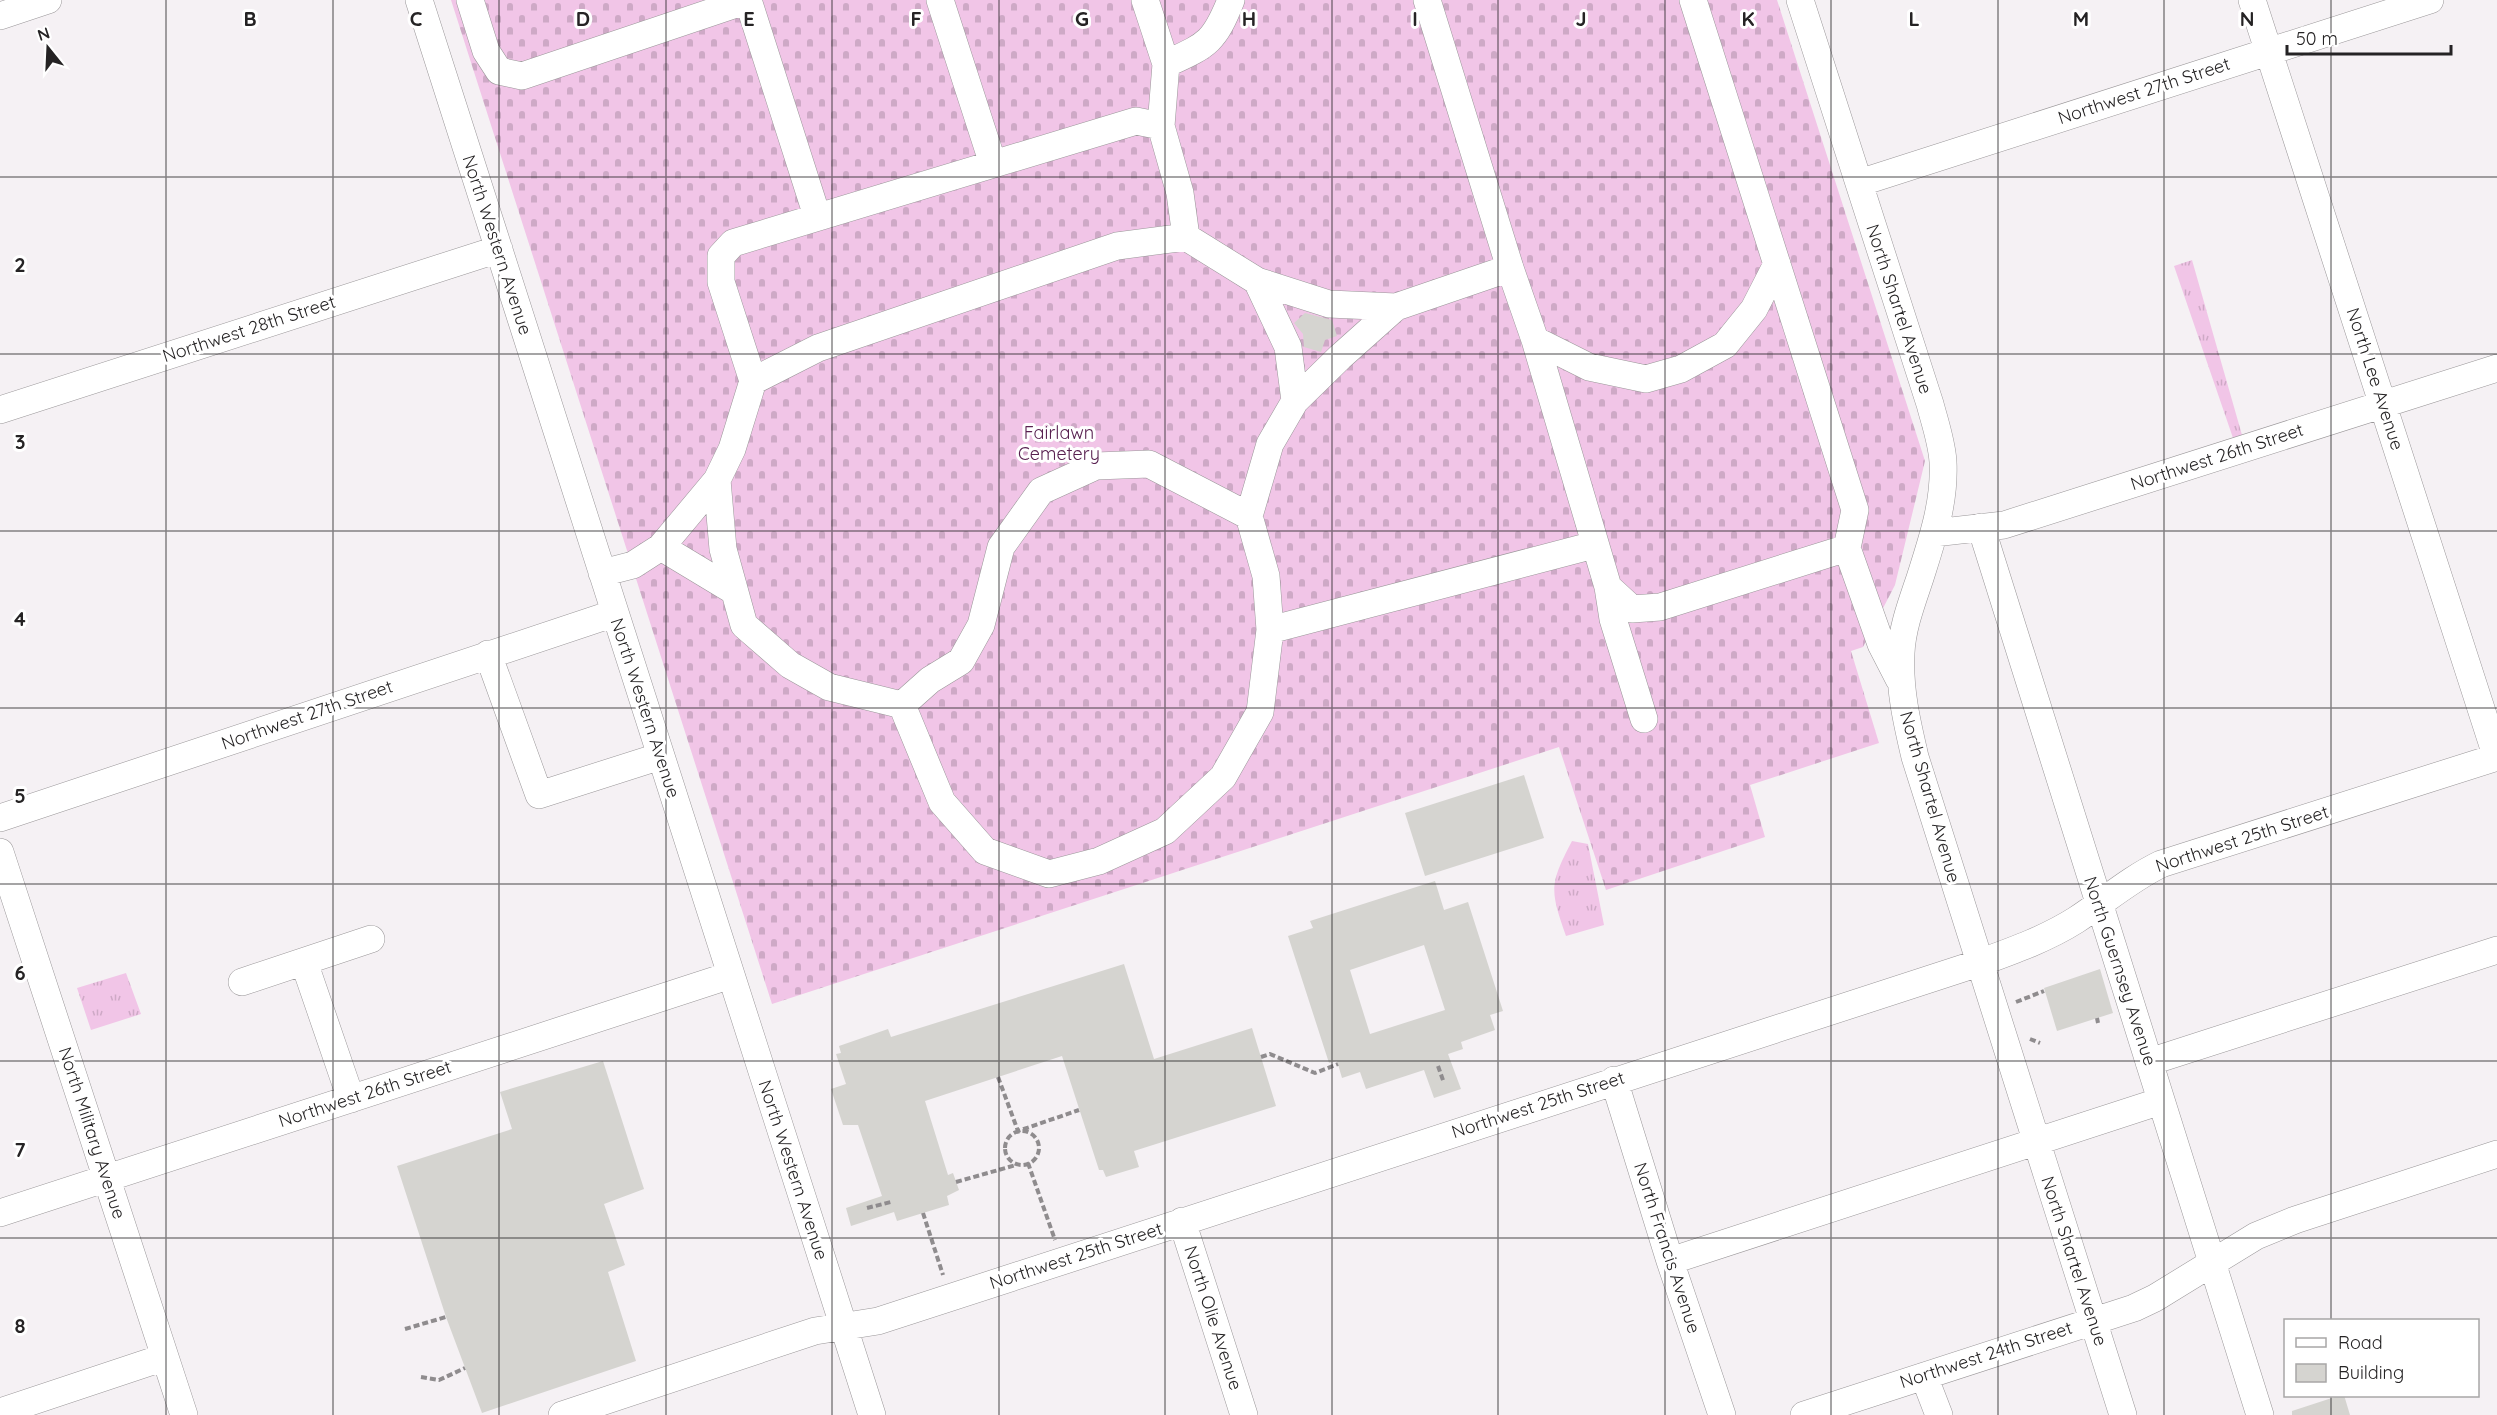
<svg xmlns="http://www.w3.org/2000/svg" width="2497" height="1415" font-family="Quicksand,sans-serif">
  <defs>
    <pattern id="grass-tufts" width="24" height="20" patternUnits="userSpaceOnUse" patternTransform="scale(1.5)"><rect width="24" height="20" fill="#f1c5e7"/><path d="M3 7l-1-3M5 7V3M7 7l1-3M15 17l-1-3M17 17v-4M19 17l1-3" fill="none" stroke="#cea9c6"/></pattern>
    <pattern id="cemetery-stones" width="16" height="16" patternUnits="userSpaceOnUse" patternTransform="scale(1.5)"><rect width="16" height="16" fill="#f1c5e7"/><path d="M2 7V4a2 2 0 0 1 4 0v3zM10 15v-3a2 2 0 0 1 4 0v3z" fill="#cea9c6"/></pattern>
  </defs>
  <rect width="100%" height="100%" fill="#f5f1f4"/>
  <path fill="url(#grass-tufts)" d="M2192,260L2242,435L2233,438L2174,266Z
    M1572,841L1588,844L1604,925L1566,936C1550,890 1549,885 1572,841Z
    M126,973L141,1014L91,1030L77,988Z"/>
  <path fill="url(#cemetery-stones)" d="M451,0H1777L1925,461L1895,585L1863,647L1851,651L1879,743L1750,785L1765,837L1606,890L1559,747L772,1004Z"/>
  <path fill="#d5d4d0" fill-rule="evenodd" d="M1305,313L1332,320L1337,336L1325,340L1321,352L1304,347L1303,334L1294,323Z
    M1524,775L1544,838L1425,876L1405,813Z
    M1435,881L1444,910L1468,902L1503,1011L1490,1015L1495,1030L1461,1042L1463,1049L1448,1054L1461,1089L1434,1098L1424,1070L1366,1089L1360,1072L1342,1078L1337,1061L1329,1063L1288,936L1313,928L1310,921ZM1424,945L1445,1010L1370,1034L1350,970Z
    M1124,964L1154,1059L1252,1028L1276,1106L1134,1151L1139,1167L1106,1177L1103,1170H1099L1062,1056L925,1101L948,1175L953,1173L959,1190L947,1196L949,1205L897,1221L894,1212L851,1226L846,1208L882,1196L858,1125H843L831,1089L846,1084L836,1054L841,1053L839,1046L888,1029L891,1037Z
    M2100,969L2113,1013L2057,1031L2044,988Z
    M603,1061L644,1189L604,1204L625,1265L608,1272L636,1361L482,1413L446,1317L397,1166L512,1129L500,1092Z
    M2341,1395H2344L2350,1415H2292V1411Z"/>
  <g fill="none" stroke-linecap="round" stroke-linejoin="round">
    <defs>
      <path id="minor" d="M419,0L872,1415
        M470,0L486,51L499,71L522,76L748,0
        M748,0L817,216
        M940,0L993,164
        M1145,0L1166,64L1161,126
        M1427,0L1510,268L1535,340L1608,587L1632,609L1660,607L1847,548
        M1693,0L1855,510L1847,548L1881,644L1899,679
        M1800,0L1930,404C1935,423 1942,443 1943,462C1945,503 1932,540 1920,578C1912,602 1902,628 1901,653C1899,689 1907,723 1915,757L2123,1415
        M2252,0L2497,758
        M0,16L48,0
        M1166,64C1207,45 1214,43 1231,0
        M1859,183L2430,0
        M1257,281L1288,347L1295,401
        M1535,340L1589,367L1646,379L1681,369L1725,345L1754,309L1777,264
        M753,381L721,282V256L733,243L1136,121L1161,126L1180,193L1186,237L1257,281L1329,304L1396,307L1510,268
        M0,410L499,249
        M1981,527L2260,1415
        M1934,533L2004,525L2497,368
        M661,547L717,480
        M602,573L633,565L661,547L734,591
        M1608,587L1613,619L1644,719
        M1270,630L1594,545
        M488,654L539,795L661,756
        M902,705L942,802L985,851L1049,874L1099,861L1165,831L1223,777L1260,712L1270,630L1266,576L1249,516L1270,444L1295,401L1340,357L1396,307
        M902,705L829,687L790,665L744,625L723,549L717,480L732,449L753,381L818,348L1117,246L1186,237
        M902,705L930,680L961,661L981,625L1001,547L1041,491L1096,466L1149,464L1249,516
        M0,818L615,613
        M0,852L184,1415
        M304,962L351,1099
        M242,982L371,939
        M2149,1062L2497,950
        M1614,1080L1670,1261L1722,1415
        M0,1213L731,975
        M1182,1221L1244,1415
        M1670,1261L2161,1101
        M1924,1376L1939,1415
        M0,1412L165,1357
        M562,1415L815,1331L878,1321L1979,963C2012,951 2046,939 2076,920C2105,901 2130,879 2161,864L2497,757
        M1804,1415L2134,1308L2155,1298L2256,1236L2295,1220L2497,1154"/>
    </defs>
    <use href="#minor" stroke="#9a9799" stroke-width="28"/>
    <path stroke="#8f8c8e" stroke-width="4" stroke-dasharray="6 3" stroke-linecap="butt" d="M2016,1002L2044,991
      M2097,1018L2098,1023
      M2030,1039L2040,1043
      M1261,1057L1270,1054L1315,1073L1338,1064
      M1438,1066L1444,1083
      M998,1077L1018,1131L1079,1110
      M1005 1148a17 17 0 1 1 34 0a17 17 0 1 1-34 0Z
      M1028,1163L1055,1240
      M956,1182L1016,1165
      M867,1208L891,1202
      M923,1213L943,1275
      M405,1329L446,1317
      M421,1377L439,1380L465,1368"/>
    <use href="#minor" stroke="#fff" stroke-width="27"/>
  </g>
  <path fill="none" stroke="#252324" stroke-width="1.5" stroke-opacity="0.55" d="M166,0V1415M333,0V1415M499,0V1415M666,0V1415M832,0V1415M999,0V1415M1165,0V1415M1332,0V1415M1498,0V1415M1665,0V1415M1831,0V1415M1998,0V1415M2164,0V1415M2331,0V1320M0,177H2497M0,354H2497M0,531H2497M0,708H2497M0,884H2497M0,1061H2497M0,1238H2497M2331,1396V1415"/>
  <g text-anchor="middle" stroke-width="6" stroke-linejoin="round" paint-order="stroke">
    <g font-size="18" fill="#252324" stroke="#fff">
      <text transform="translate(2144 91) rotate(-18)" y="6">Northwest 27th Street</text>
      <text transform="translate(497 245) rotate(72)" y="6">North Western Avenue</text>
      <text transform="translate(1899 309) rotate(72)" y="6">North Shartel Avenue</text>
      <text transform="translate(249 329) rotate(-18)" y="6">Northwest 28th Street</text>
      <text transform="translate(2375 379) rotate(72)" y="6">North Lee Avenue</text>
      <text transform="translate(2217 457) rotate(-18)" y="6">Northwest 26th Street</text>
      <text transform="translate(645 708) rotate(72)" y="6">North Western Avenue</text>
      <text transform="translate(307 715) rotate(-19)" y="6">Northwest 27th Street</text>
      <text transform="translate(1930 797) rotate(74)" y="6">North Shartel Avenue</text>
      <text transform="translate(2242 839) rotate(-18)" y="6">Northwest 25th Street</text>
      <text transform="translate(2120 971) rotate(72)" y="6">North Guernsey Avenue</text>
      <text transform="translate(365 1094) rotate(-18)" y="6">Northwest 26th Street</text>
      <text transform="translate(1538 1105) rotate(-18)" y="6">Northwest 25th Street</text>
      <text transform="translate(92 1133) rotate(72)" y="6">North Military Avenue</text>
      <text transform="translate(793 1170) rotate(72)" y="6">North Western Avenue</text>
      <text transform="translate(1667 1248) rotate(72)" y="6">North Francis Avenue</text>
      <text transform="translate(1076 1256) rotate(-18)" y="6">Northwest 25th Street</text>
      <text transform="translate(2074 1261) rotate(72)" y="6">North Shartel Avenue</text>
      <text transform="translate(1213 1318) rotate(72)" y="6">North Olie Avenue</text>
      <text transform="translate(1986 1355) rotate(-18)" y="6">Northwest 24th Street</text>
    </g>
    <g font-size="18" fill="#582050" stroke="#fff">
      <text x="1059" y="439">Fairlawn<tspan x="1059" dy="21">Cemetery</tspan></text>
    </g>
  </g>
  <g font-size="20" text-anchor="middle" font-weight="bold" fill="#252324" stroke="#fff" stroke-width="6" stroke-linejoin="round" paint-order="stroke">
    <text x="250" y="26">B</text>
    <text x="416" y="26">C</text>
    <text x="583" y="26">D</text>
    <text x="749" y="26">E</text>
    <text x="916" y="26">F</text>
    <text x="1082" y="26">G</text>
    <text x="1249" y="26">H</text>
    <text x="1415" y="26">I</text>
    <text x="1581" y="26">J</text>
    <text x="1748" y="26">K</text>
    <text x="1914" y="26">L</text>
    <text x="2081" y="26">M</text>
    <text x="2247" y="26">N</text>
    <text x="20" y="272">2</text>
    <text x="20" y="449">3</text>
    <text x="20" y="626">4</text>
    <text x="20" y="803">5</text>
    <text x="20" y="980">6</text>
    <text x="20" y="1157">7</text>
    <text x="20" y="1333">8</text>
  </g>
  <rect x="2284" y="1319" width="195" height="78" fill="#ffffff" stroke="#a8a7a7" stroke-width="1.5"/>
  <rect x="2296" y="1338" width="30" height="9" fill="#ffffff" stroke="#a8a7a7" stroke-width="1.5"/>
  <text x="2338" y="1349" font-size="18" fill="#252324">Road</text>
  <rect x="2296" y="1364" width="30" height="18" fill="#d5d4d0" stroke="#a8a7a7" stroke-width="1.5"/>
  <text x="2338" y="1379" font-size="18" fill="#252324">Building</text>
  <g transform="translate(48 48) rotate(342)" stroke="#ffffff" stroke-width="4.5" paint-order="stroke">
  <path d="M0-4.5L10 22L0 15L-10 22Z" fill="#252324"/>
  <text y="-9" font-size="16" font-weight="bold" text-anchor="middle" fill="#252324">N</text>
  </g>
  <path d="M2287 45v9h164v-9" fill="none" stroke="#252324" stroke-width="3"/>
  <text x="2296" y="45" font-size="18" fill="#252324" stroke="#ffffff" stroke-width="4.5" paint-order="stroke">50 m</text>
</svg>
